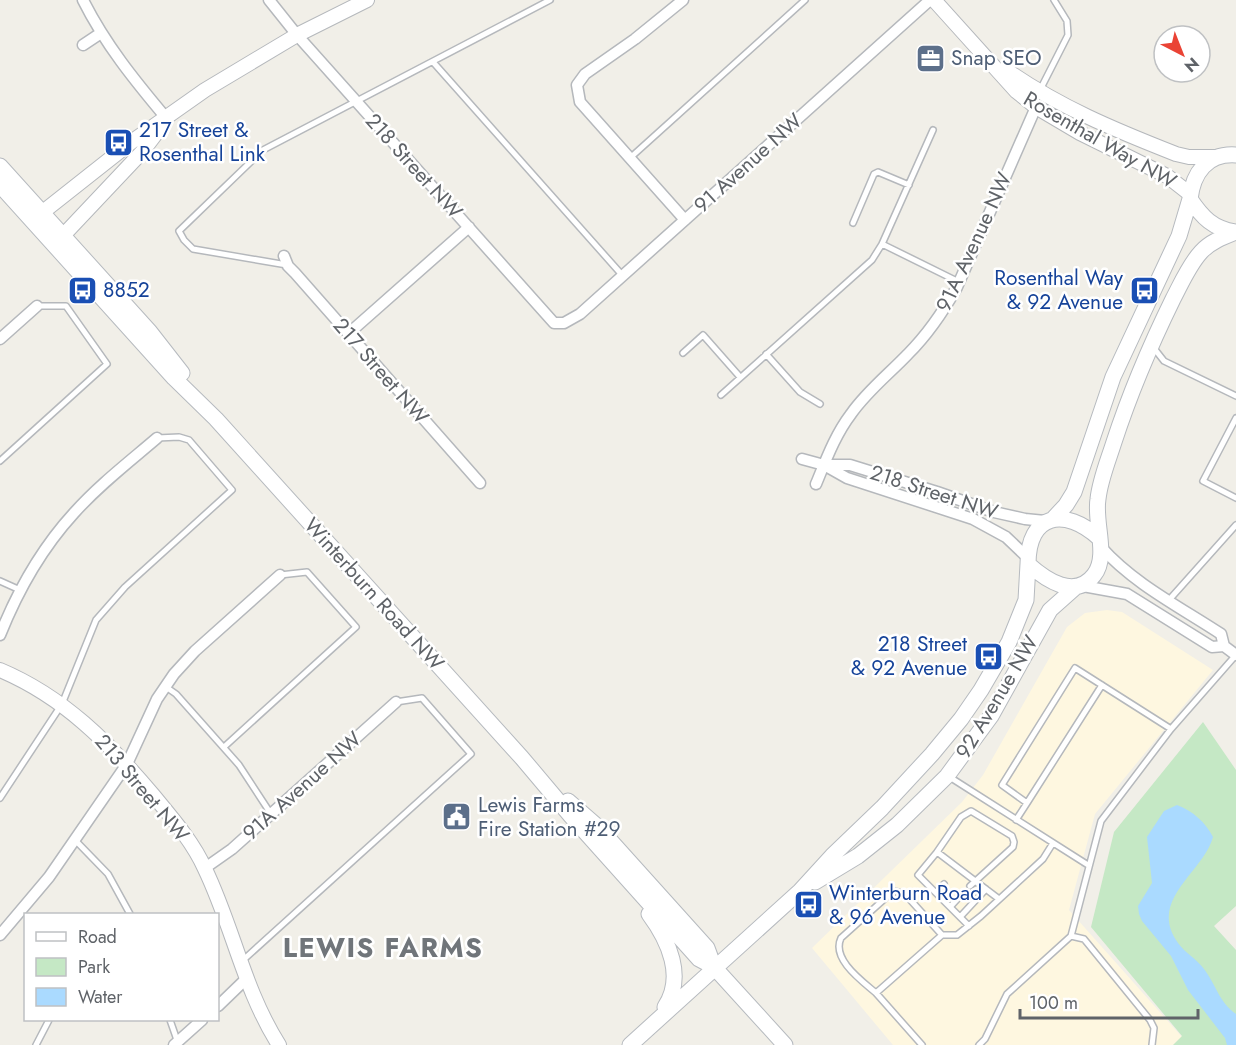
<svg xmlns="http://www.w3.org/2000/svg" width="1236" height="1045" font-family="Jost,sans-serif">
  <rect width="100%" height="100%" fill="#f1efe8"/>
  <path fill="#fef7e0" d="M1107,610L1122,612L1213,670L1095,814L1069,910L1182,1037L1173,1045H893L812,948L962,802L983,775L1067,627L1085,613Z"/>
  <path fill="#c5e8c5" d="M1203,722L1236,770V906L1214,926L1236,950V1045H1173L1182,1036L1091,927L1114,832Z"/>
  <path fill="#aadaff" d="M1177,805C1193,811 1205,822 1213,837C1203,873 1147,900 1178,943C1185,953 1197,959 1204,969C1216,985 1219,1002 1236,1014V1045H1227L1225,1038L1188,990L1171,956L1142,921L1139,914L1138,906L1152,883L1147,837L1164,811Z"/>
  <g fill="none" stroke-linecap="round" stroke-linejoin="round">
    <defs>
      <path id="service" d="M433,62L623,276
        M1040,90L1068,35L1067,21L1054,0
        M630,158L805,0
        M853,223L874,174L878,172L909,185
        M882,244L933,130
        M287,265L193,249L184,240L179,231L263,150L550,0
        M1153,347L1164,361L1236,396
        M683,353L703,335L740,377
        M766,354L800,392L820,404
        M721,395L872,260L882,244L959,282
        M1236,418L1203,481L1236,498
        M0,461L107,364L66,306H37
        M0,581L20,590
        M1169,600L1236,525
        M166,687L176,694L239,765L271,814
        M224,747L356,627L307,572L280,575
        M948,776L1088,865
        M0,798L62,704L96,620L125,587L232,490L189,440L179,437L157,438
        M1027,803L1102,685
        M1016,820L1027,803L1002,785L1075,668L1171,729
        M75,840L108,874L130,914
        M937,852L961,817L971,811L1012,836L1014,842L1013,847L970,886
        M936,893L944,884
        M950,907L961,895
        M960,917L986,889
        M969,926L918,875L937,852L999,899
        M1071,936L1101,821L1171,729L1236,655
        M241,962L471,754L422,698L396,702
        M876,993C862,981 831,959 841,938L890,894L895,891L905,894L942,935
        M170,1020L177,1040
        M36,1045L49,1020
        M922,1045L876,993L942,935H957L981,916L1043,859L1053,843
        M979,1045L985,1039L1007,994L1071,936L1084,939L1150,1020L1154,1028L1152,1045"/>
      <path id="minor" d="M83,0C105,44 135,81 167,119
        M269,0L297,35L554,323H564L580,314L930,0
        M683,0L635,39L585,74L577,85L580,102L685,220
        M83,45L101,33
        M284,256L288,266L295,273L480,483
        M348,334L469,227
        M0,339L37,306
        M802,459L824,465L847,478L973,519L1006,537L1028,558
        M827,465H850L937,492L994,512L1025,519L1045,521
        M816,484C826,460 835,435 851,414C867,391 889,374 908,354C928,334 943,312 957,287L1036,107
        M1101,547C1134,584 1180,607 1221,634L1224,646L1236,655
        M1083,586L1127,594L1212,647L1224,646
        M0,635C18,590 42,548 74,513C99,485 129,462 157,438
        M205,868L232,849L396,702
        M0,935L49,877L127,764L157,699L174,674L195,651L280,575
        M218,1006L246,979
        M174,1045L202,1020"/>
      <path id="tertiary" d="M934,0L1016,91L1036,107L1080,133L1167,176L1190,194
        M1005,69C1059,107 1115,130 1176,154L1189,157H1214
        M34,219L134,140L205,90L297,35L367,0
        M57,242L142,152L161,127
        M0,670C64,697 109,743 153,795C172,818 193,842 205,869C233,927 244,990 279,1045"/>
      <path id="secondary" d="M0,166L150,332L182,373
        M0,185L174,378L216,419L522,758L570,815L699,959L714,967
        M1236,232C1213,229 1202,217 1190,199C1193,173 1207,153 1236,155
        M1053,519L1066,505L1074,492L1113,377L1179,236L1190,199
        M1099,538C1065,507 1028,513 1028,564C1046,580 1075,600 1094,575C1109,556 1094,523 1098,499C1100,480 1108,461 1114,442C1130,393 1150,346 1173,299C1181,284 1189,265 1201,252C1210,242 1223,237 1236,232
        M568,801L599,828L707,948L714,967L785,1045
        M815,882L858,856L897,825L947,776L991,716L1050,610L1077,586
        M649,914C669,941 685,977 665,1007
        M630,1045L800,891L832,856L882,808L932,754L961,719L981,690L1009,642L1026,600L1028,564"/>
    </defs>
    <use href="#service" stroke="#b5b8bc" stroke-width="8"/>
    <use href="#minor" stroke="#b5b8bc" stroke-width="13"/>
    <use href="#tertiary" stroke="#b5b8bc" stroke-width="16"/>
    <use href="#secondary" stroke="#b6babf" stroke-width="17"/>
    <use href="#service" stroke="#fff" stroke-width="5"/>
    <use href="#minor" stroke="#fff" stroke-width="10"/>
    <use href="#tertiary" stroke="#fff" stroke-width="14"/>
    <use href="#secondary" stroke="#fff" stroke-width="15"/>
  </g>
  <defs>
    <symbol id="office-square" viewBox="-11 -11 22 22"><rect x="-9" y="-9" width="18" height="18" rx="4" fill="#5c6f8a" stroke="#fff"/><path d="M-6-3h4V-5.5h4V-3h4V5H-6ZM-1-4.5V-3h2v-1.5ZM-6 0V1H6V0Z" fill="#fff"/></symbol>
    <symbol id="bus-square" viewBox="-11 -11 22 22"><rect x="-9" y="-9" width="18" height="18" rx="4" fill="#1a4fb4" stroke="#fff"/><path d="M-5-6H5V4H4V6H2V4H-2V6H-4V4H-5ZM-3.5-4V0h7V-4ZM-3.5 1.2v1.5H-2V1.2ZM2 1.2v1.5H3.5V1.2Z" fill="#fff"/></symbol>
    <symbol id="civic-square" viewBox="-11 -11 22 22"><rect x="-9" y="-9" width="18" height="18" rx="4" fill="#5c6f8a" stroke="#fff"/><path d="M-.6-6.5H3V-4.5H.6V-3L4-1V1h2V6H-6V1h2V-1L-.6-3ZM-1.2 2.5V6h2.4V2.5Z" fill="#fff"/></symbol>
  </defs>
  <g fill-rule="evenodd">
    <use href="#office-square" x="914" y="42" width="33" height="33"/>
    <use href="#bus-square" x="102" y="126" width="33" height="33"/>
    <use href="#bus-square" x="66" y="274" width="33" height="33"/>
    <use href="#bus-square" x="1128" y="274" width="33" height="33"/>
    <use href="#bus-square" x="972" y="640" width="33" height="33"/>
    <use href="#civic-square" x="440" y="800" width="33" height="33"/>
    <use href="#bus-square" x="792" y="888" width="33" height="33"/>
  </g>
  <g text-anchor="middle" stroke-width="5" stroke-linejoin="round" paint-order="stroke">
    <g font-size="21" fill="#4e5e75" stroke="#fff" text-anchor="start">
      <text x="951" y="65">Snap SEO</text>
      <text x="478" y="812">Lewis Farms<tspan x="478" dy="24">Fire Station #29</tspan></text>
    </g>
    <g font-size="21" fill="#164399" stroke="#fff" text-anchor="start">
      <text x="139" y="137">217 Street &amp;<tspan x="139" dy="24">Rosenthal Link</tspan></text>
      <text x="1123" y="285" text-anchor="end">Rosenthal Way<tspan x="1123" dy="24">&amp; 92 Avenue</tspan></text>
      <text x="103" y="297">8852</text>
      <text x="967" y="651" text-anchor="end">218 Street<tspan x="967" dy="24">&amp; 92 Avenue</tspan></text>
      <text x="829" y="900">Winterburn Road<tspan x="829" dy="24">&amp; 96 Avenue</tspan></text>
    </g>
    <g font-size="21" fill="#5f6368" stroke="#fff">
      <text transform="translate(1100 140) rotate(30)" y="7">Rosenthal Way NW</text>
      <text transform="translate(748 163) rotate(-42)" y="7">91 Avenue NW</text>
      <text transform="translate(414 166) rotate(48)" y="7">218 Street NW</text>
      <text transform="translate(974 242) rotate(-65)" y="7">91A Avenue NW</text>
      <text transform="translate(381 371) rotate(49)" y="7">217 Street NW</text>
      <text transform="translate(934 492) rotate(18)" y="7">218 Street NW</text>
      <text transform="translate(374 594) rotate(48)" y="7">Winterburn Road NW</text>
      <text transform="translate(997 697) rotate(-59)" y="7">92 Avenue NW</text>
      <text transform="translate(302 786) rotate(-42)" y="7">91A Avenue NW</text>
      <text transform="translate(142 788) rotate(50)" y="7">213 Street NW</text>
    </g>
    <g font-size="27" font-weight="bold" letter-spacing="1.5" fill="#70757a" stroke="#fff">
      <text x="383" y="957">LEWIS FARMS</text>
    </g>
  </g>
  <rect x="24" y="913" width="195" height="108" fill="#ffffff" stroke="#bfc1c3" stroke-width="1.5"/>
  <rect x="36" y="932" width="30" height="9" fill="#ffffff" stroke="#bfc1c3" stroke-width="1.5"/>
  <text x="78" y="943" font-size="18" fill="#5f6368">Road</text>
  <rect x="36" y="958" width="30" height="18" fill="#c5e8c5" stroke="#bfc1c3" stroke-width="1.5"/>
  <text x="78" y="973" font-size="18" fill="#5f6368">Park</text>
  <rect x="36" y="988" width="30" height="18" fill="#aadaff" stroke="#bfc1c3" stroke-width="1.5"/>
  <text x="78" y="1003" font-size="18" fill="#5f6368">Water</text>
  <g transform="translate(1182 54) rotate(138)"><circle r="28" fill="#ffffff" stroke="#bfc1c3" stroke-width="1.5"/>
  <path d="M0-4.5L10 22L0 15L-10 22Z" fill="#ea4335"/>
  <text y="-9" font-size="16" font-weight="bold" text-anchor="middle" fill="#5f6368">N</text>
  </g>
  <path d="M1020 1009v9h178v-9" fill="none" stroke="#5f6368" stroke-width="3"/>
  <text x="1029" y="1009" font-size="18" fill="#5f6368" stroke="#ffffff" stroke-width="4.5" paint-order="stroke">100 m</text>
</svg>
